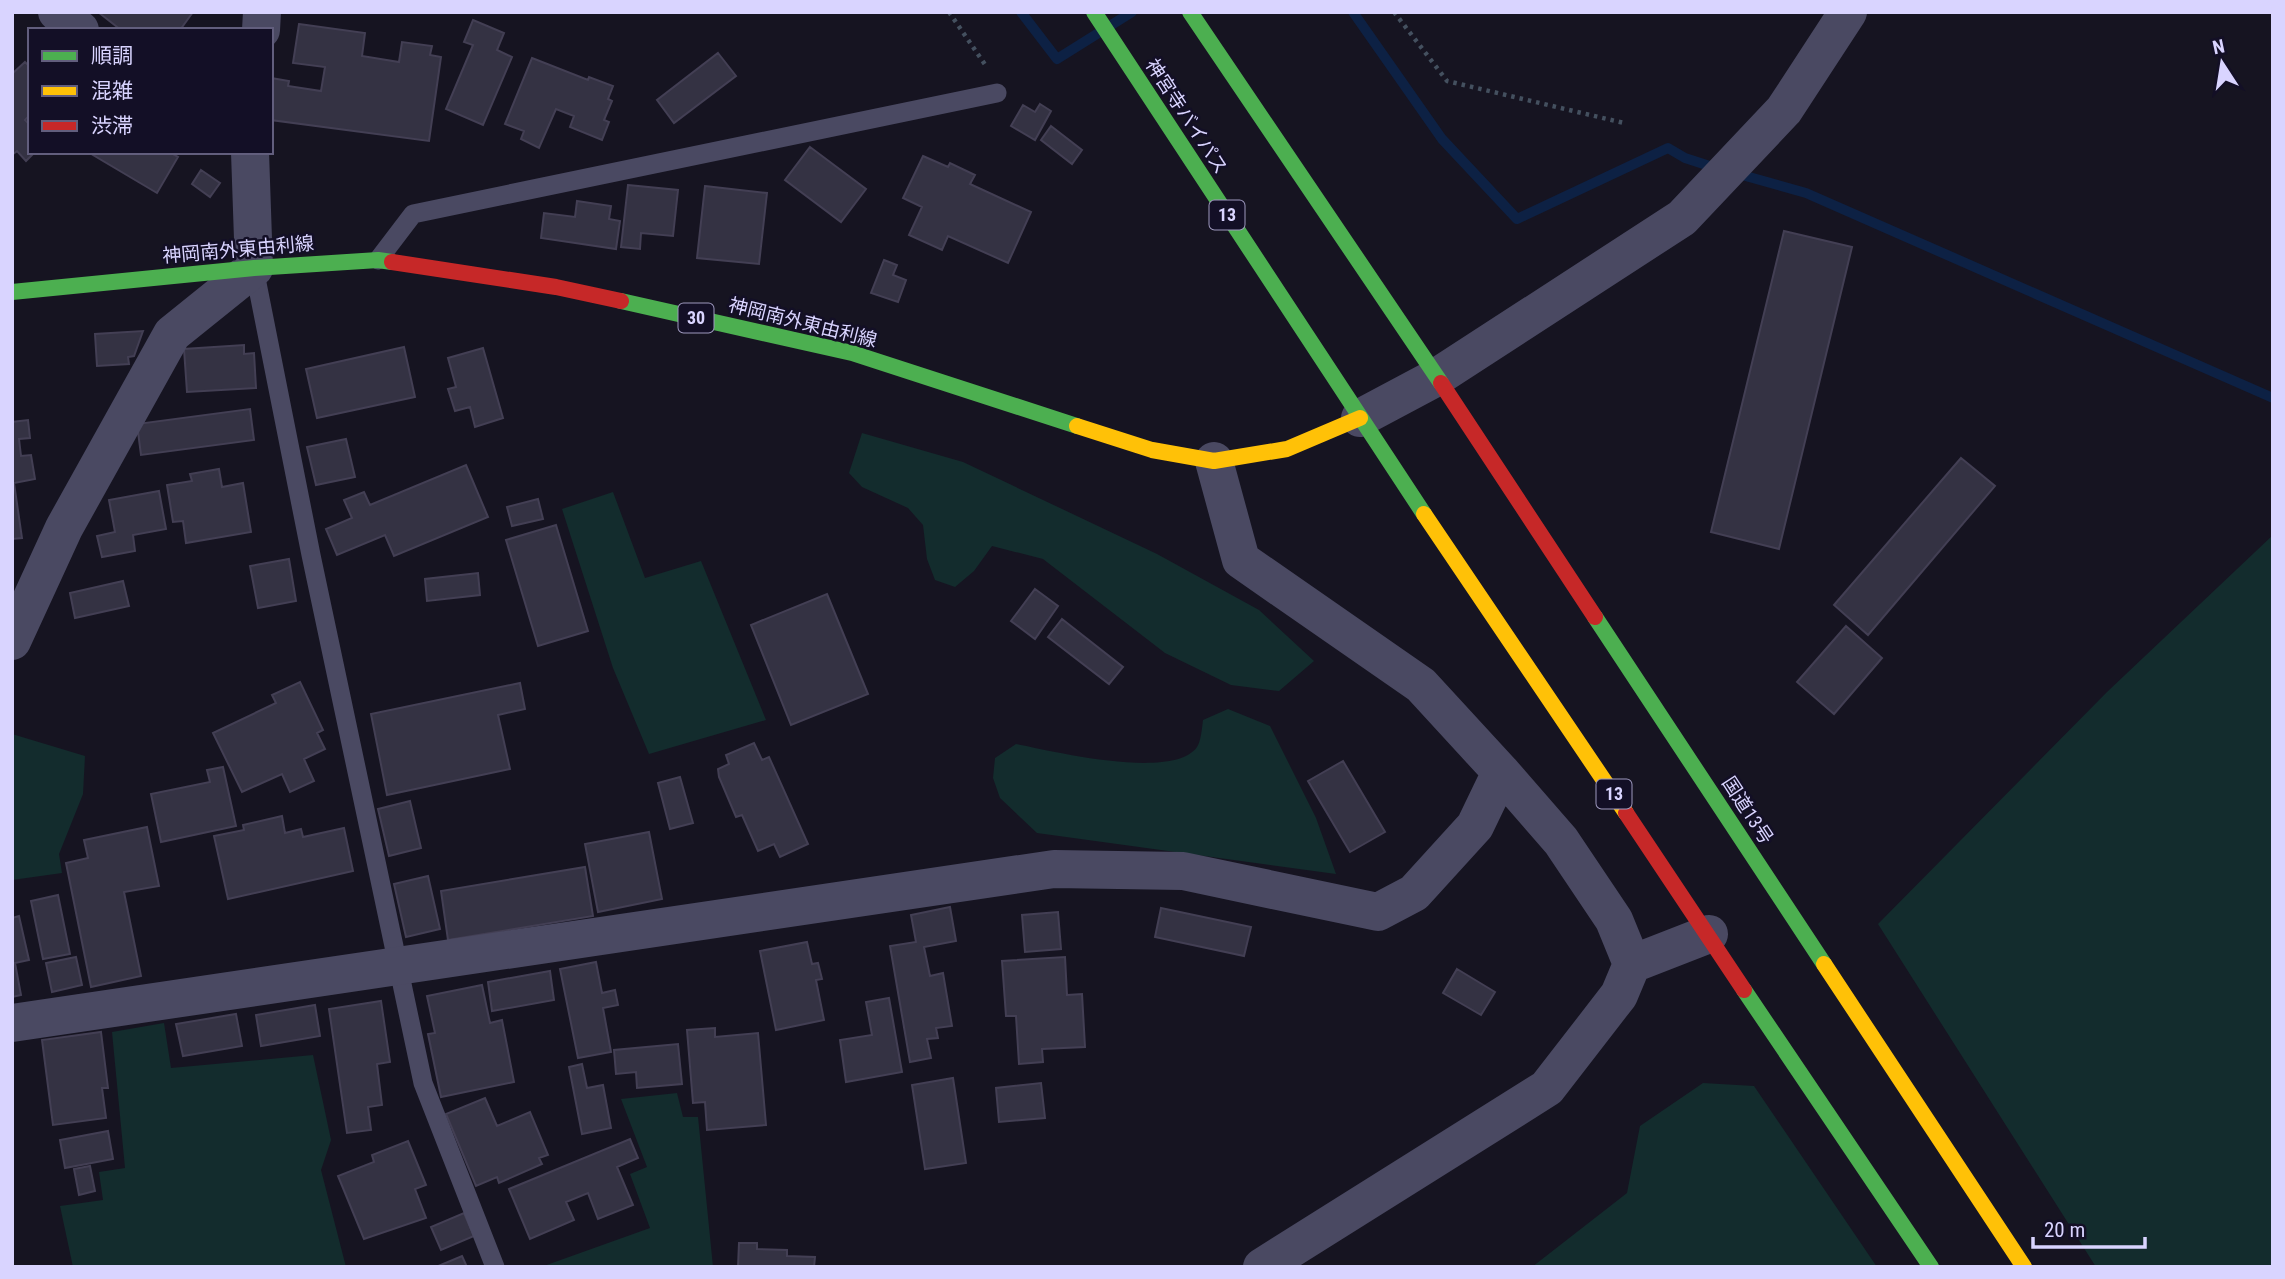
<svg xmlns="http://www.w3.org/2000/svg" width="2285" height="1279" font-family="'Roboto Condensed','Noto Sans JP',sans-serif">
  <rect width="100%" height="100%" fill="#161421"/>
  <path fill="#132c2d" d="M862,433L963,462L1157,554L1259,610L1314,661L1279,691L1231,685L1165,653L1043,559L992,546L974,571L955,587L935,580L927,559L923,525L908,508L862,487L849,473Z
    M613,492L645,578L701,561L766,720L649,754L613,668L562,509Z
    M2273,535V1267H2096L1878,924L2107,692Z
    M1228,709L1270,726L1316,818L1336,874L1037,833L1000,798L993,778L995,758L1016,744C1052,751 1173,781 1197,747C1201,741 1202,728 1203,720Z
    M12,734L85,756L83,794L59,854L62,873L12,880Z
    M164,1023L171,1068L313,1055L331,1140L321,1170L346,1267H73L60,1206L103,1200L99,1172L125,1168L112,1032Z
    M1703,1083L1754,1086L1877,1267H1532L1627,1193L1640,1126Z
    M677,1093L683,1117H698L713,1267H541L650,1228L630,1174L647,1167L621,1099Z"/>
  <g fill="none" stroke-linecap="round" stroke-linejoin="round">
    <path stroke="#0d2144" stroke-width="10" d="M1021,12L1057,59L1132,12
      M1353,12L1442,139L1517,219L1668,148L1685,158L1719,169
      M1735,173L1806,193L2273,398"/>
  </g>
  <path fill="#343243" stroke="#433f54" stroke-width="2" d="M98,12H193L180,30H121Z
    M473,20L504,33L497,50L512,57L483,125L446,109L473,45L464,42Z
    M299,24L365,33L362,56L399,62L402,42L432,46L430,55L441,57L429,141L271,120V78L289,81L288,86L321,91L325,67L293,63Z
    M718,53L736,76L674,123L657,100Z
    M532,58L588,80L589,77L613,86L608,99L612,101L604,120L609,122L602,140L570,127L574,116L556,109L539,148L521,139L524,131L505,124Z
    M25,62L30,67V115L25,120L30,125V152H35L26,161L17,151L12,155V74Z
    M1040,104L1051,111L1035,140L1011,126L1023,105L1035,112Z
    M1051,126L1082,150L1072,164L1041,140Z
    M810,147L866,189L841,222L785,180Z
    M88,152H169L178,157L157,193Z
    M923,156L948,167L950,163L975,175L970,184L1031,212L1008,263L948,236L942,250L909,235L922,207L903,198Z
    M201,170L220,183L210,197L192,184Z
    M628,185L678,190L673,236L641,233L640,249L621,247Z
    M705,186L767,193L759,264L697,258Z
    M577,201L611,206L609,219L620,221L616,249L541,238L544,213L575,217Z
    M1784,231L1852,247L1779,549L1711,532Z
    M884,260L897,265L893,275L906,280L898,302L871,293Z
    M143,331L134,356L128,357L129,364L97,366L95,334Z
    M244,345V354L254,353L256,388L187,392L184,349Z
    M404,347L415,397L317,418L306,369Z
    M483,348L503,418L475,427L470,407L455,411L448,389L456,387L448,358Z
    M250,409L254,440L141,455L137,424Z
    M28,420L30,438L19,439L21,456L31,455L35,479L14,483L22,538L12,539V422Z
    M346,439L355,477L316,485L307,447Z
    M1961,458L1995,486L1868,635L1834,605Z
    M466,465L488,517L394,556L385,535L337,555L326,529L352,518L344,500L364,492L370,505Z
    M219,469L222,487L243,483L251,532L186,543L183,521L173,522L167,485L192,481L190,474Z
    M159,491L166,529L133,535L135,551L102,557L97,536L115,532L109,500Z
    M538,499L543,519L512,526L507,507Z
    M556,525L588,631L538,646L506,540Z
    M289,559L296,601L258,608L250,566Z
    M478,573L480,595L427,601L425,579Z
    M123,581L129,606L75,618L70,593Z
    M1035,589L1058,606L1035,639L1011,621Z
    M827,594L868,694L791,725L751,625Z
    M1062,619L1123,667L1109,684L1048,637Z
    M1846,626L1882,658L1834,714L1797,682Z
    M300,682L323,730L317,733L325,749L304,759L314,781L290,792L282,774L242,792L213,733L276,703L272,695Z
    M520,683L525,709L498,715L510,769L387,795L371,714Z
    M754,743L762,760L769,757L808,844L780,857L774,844L758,851L742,815L736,817L719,777L718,769L729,764L726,755Z
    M1343,761L1385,832L1350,852L1308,781Z
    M223,767L236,826L161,842L151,794L210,782L207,770Z
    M680,777L693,823L670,829L658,783Z
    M410,801L421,848L389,856L378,809Z
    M282,816L285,833L301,829L303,837L344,828L353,871L228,899L214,836L244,830L243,825Z
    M147,827L159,886L124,892L141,976L91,987L66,863L88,858L84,840Z
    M649,832L662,899L598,912L585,844Z
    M585,867L593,916L448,940L441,891Z
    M428,876L440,929L406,937L394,884Z
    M58,895L70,954L43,959L31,901Z
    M950,907L956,941L924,947L930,976L943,973L952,1026L936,1028L938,1038L927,1039L931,1058L910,1062L890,946L916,942L911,915Z
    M1161,908L1251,927L1244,956L1155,937Z
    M1058,912L1061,949L1025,952L1022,915Z
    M19,916L29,960L15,963L21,995L12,997V918Z
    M807,942L812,964L818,963L822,979L816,980L824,1020L776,1030L760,951Z
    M76,957L82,985L52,992L46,963Z
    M1065,957L1067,995L1082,994L1085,1047L1042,1049L1043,1062L1019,1064L1016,1016H1006L1002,961Z
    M596,962L602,993L615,990L618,1005L603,1008L611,1052L578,1058L560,969Z
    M1457,969L1495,992L1481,1015L1443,993Z
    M550,971L554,1000L492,1011L488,982Z
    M482,985L490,1023L502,1020L514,1082L441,1097L428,1034L435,1033L427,996Z
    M889,998L902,1072L846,1082L840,1040L872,1035L866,1002Z
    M381,1001L390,1062L377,1064L382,1105L368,1107L371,1130L347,1133L329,1009Z
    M315,1005L320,1036L261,1046L256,1015Z
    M236,1014L242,1046L183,1056L176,1024Z
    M715,1028V1037L758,1033L766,1125L707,1130L705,1102L693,1103L687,1030Z
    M101,1032L108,1088H102L106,1118L53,1125L42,1040Z
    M678,1044L682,1084L637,1088L636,1072L616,1074L614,1050Z
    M582,1064L587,1088L603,1085L611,1128L582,1134L569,1067Z
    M953,1078L966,1163L925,1169L912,1085Z
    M1041,1083L1045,1118L999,1122L996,1088Z
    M485,1098L497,1126L530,1112L548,1155L539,1158L542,1164L499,1183L497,1177L476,1186L446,1114Z
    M108,1131L113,1159L65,1168L60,1140Z
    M630,1139L638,1158L617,1167L633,1205L598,1219L588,1193L566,1202L574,1220L530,1239L509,1189Z
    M408,1141L426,1185L415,1189L426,1218L364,1239L338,1176L374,1162L372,1155Z
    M90,1166L95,1191L79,1195L74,1169Z
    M464,1213L474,1236L441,1250L431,1227Z
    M739,1243H757V1249L787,1250V1256L815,1257L814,1267H738Z
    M462,1256L467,1267H436Z"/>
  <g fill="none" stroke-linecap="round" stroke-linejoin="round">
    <path stroke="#44505f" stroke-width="4.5" stroke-dasharray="3.5 5" stroke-linecap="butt" d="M949,12L986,66
      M1394,12L1447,81L1624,123"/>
    <path stroke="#4a4962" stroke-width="19" d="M378,260L413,214L997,93
      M254,268L311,555L423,1083L495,1267"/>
    <path stroke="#4a4962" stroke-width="38" d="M57,12L80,30
      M261,30L262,12
      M1360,418L1437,377L1682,218L1784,110L1848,12
      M12,641L64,528L172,334L254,268L250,152
      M1632,964L1709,934
      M12,1023L1054,869L1183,871L1378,912L1414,893L1475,826L1501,772L1421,685L1241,560L1214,461
      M1262,1267L1547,1088L1619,995L1632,964L1614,920L1561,841L1501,772"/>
    <path stroke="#4caf50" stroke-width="16" d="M1094,12L1424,514
      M1190,12L1441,383
      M12,292L254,268L378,260L392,262
      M621,301L852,353L1077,426
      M1595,617L1824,964
      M1744,990L1931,1267"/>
    <path stroke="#ffc107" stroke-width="16" d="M1077,426L1152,450L1214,461L1287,449L1360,418
      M1424,514L1626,813
      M1824,964L2024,1267"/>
    <path stroke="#c62828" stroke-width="16" d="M392,262L556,287L621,301
      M1441,383L1595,617
      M1626,813L1744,990"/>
  </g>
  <g text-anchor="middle" stroke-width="5" stroke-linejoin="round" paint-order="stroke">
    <g fill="#130f26" stroke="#9e99be" stroke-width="2">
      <rect x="1209.5" y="200.5" width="35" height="29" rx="5"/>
      <rect x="678.5" y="303.5" width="35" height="29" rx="5"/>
      <rect x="1596.5" y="779.5" width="35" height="29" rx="5"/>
    </g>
    <g font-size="18" font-weight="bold" fill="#d9d4ff">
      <text x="1227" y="221">13</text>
      <text x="696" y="324">30</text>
      <text x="1614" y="800">13</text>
    </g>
    <g font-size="19" fill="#d9d4ff" stroke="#130f26">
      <text transform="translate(1187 116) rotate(57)" y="7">神宮寺バイパス</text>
      <text transform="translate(238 249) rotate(-5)" y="7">神岡南外東由利線</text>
      <text transform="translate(803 322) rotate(14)" y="7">神岡南外東由利線</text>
      <text transform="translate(1748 810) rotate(57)" y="7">国道13号</text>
    </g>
  </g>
  <rect width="2285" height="1279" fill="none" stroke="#d9d4ff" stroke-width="28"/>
  <rect x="28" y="28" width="245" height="126" fill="#130f26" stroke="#625e7d" stroke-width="2"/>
  <rect x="42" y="51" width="35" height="10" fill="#4caf50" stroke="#625e7d" stroke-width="2"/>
  <text x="91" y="63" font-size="21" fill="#d9d4ff">順調</text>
  <rect x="42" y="86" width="35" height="10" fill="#ffc107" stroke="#625e7d" stroke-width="2"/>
  <text x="91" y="98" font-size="21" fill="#d9d4ff">混雑</text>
  <rect x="42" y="121" width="35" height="10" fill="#c62828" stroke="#625e7d" stroke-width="2"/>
  <text x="91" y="133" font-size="21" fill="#d9d4ff">渋滞</text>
  <g transform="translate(2222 63) rotate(348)" stroke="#130f26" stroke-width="5" paint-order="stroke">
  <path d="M0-5L12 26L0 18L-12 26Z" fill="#d9d4ff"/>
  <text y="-10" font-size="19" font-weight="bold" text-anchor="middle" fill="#d9d4ff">N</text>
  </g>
  <path d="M2033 1237v10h112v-10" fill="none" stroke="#d9d4ff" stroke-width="3.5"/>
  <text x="2044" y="1237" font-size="21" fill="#d9d4ff" stroke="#130f26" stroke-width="5" paint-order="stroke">20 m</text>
</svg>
